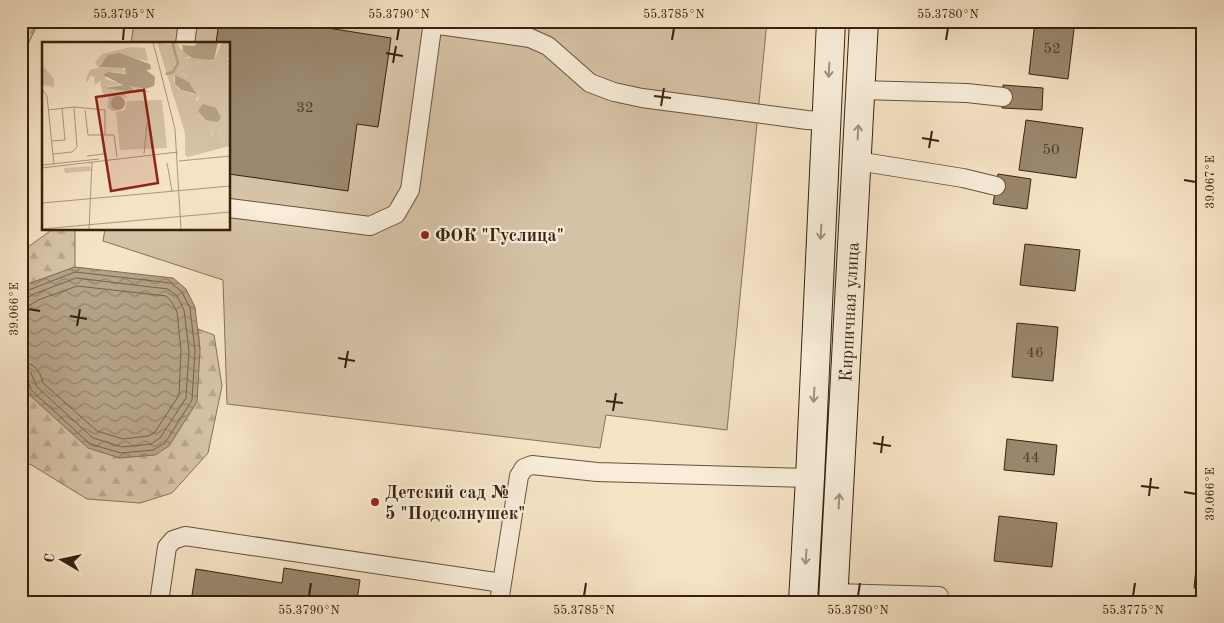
<svg xmlns="http://www.w3.org/2000/svg" width="1224" height="623" font-family="'Old Standard TT',serif">
  <defs>
    <pattern id="forest-firs" width="22" height="20" patternUnits="userSpaceOnUse" patternTransform="scale(1.25)"><rect width="22" height="20" fill="#d6c3a7"/><path d="M5 1l3.5 6h-7zM16 11l3.5 6h-7z" fill="#b8a78f"/></pattern>
    <pattern id="water-waves" width="16" height="10" patternUnits="userSpaceOnUse" patternTransform="scale(1.25)"><rect width="16" height="10" fill="#b5a287"/><path d="M0 5q4-4 8 0t8 0" fill="none" stroke="#94846d"/></pattern>
  </defs>
  <rect width="100%" height="100%" fill="#f6e4c6"/>
  <filter id="stains"><feTurbulence type="fractalNoise" baseFrequency=".004" numOctaves="4"/><feColorMatrix values="0 0 0 0 .2 0 0 0 0 .09 0 0 0 0 .02 0 0 0 .5 -.17"/></filter>
  <radialGradient id="worn" r=".72"><stop offset=".6" stop-color="#630" stop-opacity="0"/><stop offset="1" stop-color="#630" stop-opacity=".3"/></radialGradient>
  <path fill="url(#forest-firs)" stroke="#86725a" d="M21,21H39L21,59Z
    M53,229H70L75,231V267L28,284L21,289V252Z
    M198,329L214,335L222,386L208,453L172,493L140,503L87,499L30,464L21,472V371L26,392L200,350Z"/>
  <path fill="#d6c3a7" stroke="#86725a" d="M134,21H767L727,430L606,415L600,448L227,404L223,280L103,241L105,229H229V44H131Z"/>
  <path fill="url(#water-waves)" stroke="#836f57" d="M75,267L173,278L186,289L195,307L200,350L197,402L169,446L155,455L120,458L88,448L26,392L21,371V289L28,284Z"/>
  <g fill="none" stroke-linecap="round" stroke-linejoin="round">
    <path stroke="#76624a" stroke-width="1" d="M21,293L75,272L171,283L182,292L190,308L195,351L192,400L165,443L153,450L121,453L90,444L31,390L27,378L21,376
      M21,299L27,298L34,294L76,278L168,289L177,296L184,310L189,351L186,398L160,438L151,444L122,447L93,438L37,387L31,373L21,370
      M21,306L30,305L38,300L77,286L166,296L171,301L177,312L181,351L179,395L155,432L148,436L123,439L97,431L43,383C40,371 35,363 21,362"/>
  </g>
  <path fill="#9a876e" stroke="#37220e" d="M219,21H329L328,28L391,38L378,127L357,124L348,191L229,174V44H216Z
    M1035,21H1075L1068,79L1029,74Z
    M1003,85L1043,88L1042,110L1002,108Z
    M1026,120L1083,128L1076,178L1019,170Z
    M998,174L1031,179L1027,209L993,204Z
    M1025,244L1080,250L1075,291L1020,285Z
    M1017,323L1058,327L1053,381L1012,377Z
    M1007,439L1057,445L1054,475L1004,470Z
    M1202,451L1203,452V506L1196,505Z
    M999,516L1057,523L1052,567L994,561Z
    M1200,529H1203V589L1194,588Z
    M284,568L360,580L357,600L367,602H191L196,569L282,583Z"/>
  <g fill="none" stroke-linecap="round" stroke-linejoin="round">
    <defs>
      <path id="lane" d="M432,24L530,38L548,46L590,83L614,92L642,98L807,120L826,121
        M185,44L188,21
        M860,90L967,93L1003,97
        M857,161L963,178L996,186
        M229,208L370,226L396,214L410,190L433,21
        M834,593L939,596
        M159,602L167,547L173,540L185,536L502,583
        M499,602L519,476L524,468L532,465L597,472L810,478"/>
      <path id="secondary" d="M803,602L810,478L831,21
        M833,602L864,21"/>
    </defs>
    <use href="#lane" stroke="#67523c" stroke-width="20"/>
    <use href="#secondary" stroke="#37220e" stroke-width="30"/>
    <use href="#lane" stroke="#f9edda" stroke-width="18"/>
    <use href="#secondary" stroke="#f9edda" stroke-width="28"/>
  </g>
  <defs><path id="oneway-shaft" d="M-6 0H5M1.5-3L5.5 0L1.5 3" fill="none" stroke-width="1.6" stroke-linecap="round" stroke-linejoin="round" transform="scale(1.25)"/></defs>
  <g stroke="#a2927e">
    <use href="#oneway-shaft" transform="translate(829 70) rotate(93)"/>
    <use href="#oneway-shaft" transform="translate(858 132) rotate(-87)"/>
    <use href="#oneway-shaft" transform="translate(821 232) rotate(93)"/>
    <use href="#oneway-shaft" transform="translate(814 395) rotate(93)"/>
    <use href="#oneway-shaft" transform="translate(839 501) rotate(-87)"/>
    <use href="#oneway-shaft" transform="translate(806 557) rotate(94)"/>
  </g>
  <path fill="none" stroke="#37220e" stroke-width="2" d="M123,40L124,28M397,40L399,28M672,40L674,28M946,40L948,28M386,53L403,56M393,63L396,46M654,96L671,98M661,106L664,88M922,138L939,141M929,148L932,131M1184,180L1196,182M28,309L40,311M70,316L87,319M77,326L80,309M338,358L355,361M345,368L348,351M606,401L623,403M613,411L616,393M873,443L891,446M881,453L883,436M1141,486L1159,488M1184,492L1196,494M1149,496L1151,478M309,596L311,583M584,596L586,583M858,596L860,583M1133,596L1135,583"/>
  <g fill="#8f2418" stroke="#f9edda" stroke-width="2">
    <circle cx="425" cy="235" r="5"/>
    <circle cx="375" cy="502" r="5"/>
  </g>
  <g text-anchor="middle" stroke-width="4.5" stroke-linejoin="round" paint-order="stroke">
    <g font-size="15" fill="#503b26">
      <text x="1052" y="53">52</text>
      <text x="305" y="112">32</text>
      <text x="1051" y="154">50</text>
      <text x="1035" y="357">46</text>
      <text x="1031" y="462">44</text>
    </g>
    <g font-size="18" font-weight="bold" fill="#37220e" stroke="#f9edda" text-anchor="start">
      <text x="435" y="241">ФОК "Гуслица"</text>
      <text x="385" y="498">Детский сад №<tspan x="385" dy="21">5 "Подсолнушек"</tspan></text>
    </g>
    <g font-size="18" fill="#37220e" stroke="#f9edda">
      <text transform="translate(849 312) rotate(-87)" y="6">Кирпичная улица</text>
    </g>
  </g>
  <g transform="translate(42 42)">
    <rect width="188" height="188" fill="#f6e4c6"/>
    <path d="M115,0L130,3L134,0L139,8L141,7L149,14L142,17L147,29L152,21L172,19L180,0H187V16H184L187,18V66L173,56L156,74L160,75L159,82L155,85L168,86L170,93L178,101L182,97L176,88L187,82V104L146,115L143,113V91ZM130,28L144,33L158,52L156,58L146,61L133,42ZM0,23L12,37V45L0,43Z" fill="#d6c3a7" fill-rule="evenodd"/>
    <path d="M89,5L103,6L106,19L70,12L59,26L80,25L85,31L66,30L63,37L82,42L63,45L94,49L88,44H91L108,50L82,51L85,56L80,54L74,68H79L70,69L65,65L67,56L60,50L58,39L53,43L52,35L48,34L45,41L44,37L48,28L57,26L53,20L60,12ZM159,14L172,19L152,21L148,31L141,17ZM133,28L156,41L158,52L151,62L146,61L136,47L153,53L131,34L129,29ZM175,56L187,66V82L176,88L182,97L178,101L173,98L168,86H155L160,76L152,70L160,59ZM48,124L49,129L23,131L22,126Z" fill="#d6c3a7"/>
    <path d="M120,58L125,106L78,108L74,70L83,68L85,59Z" fill="#d6c3a7"/>
    <path d="M156,0H176L172,18L150,16L142,10L140,3L152,4ZM77,11L108,22L109,27L104,28L113,35L112,44L103,47L88,44L94,50L62,46L81,43L61,33L66,30L84,32L83,26L58,25L66,13ZM133,33L147,40L154,52L139,48L133,42ZM69 61a7 7 0 1 1 14 0a7 7 0 1 1-14 0ZM161,62L174,66L179,76L175,80L164,78L156,69Z" fill="#b5a287"/>
    <path fill="none" stroke="#b5a287" stroke-width="2.5" d="M124,32L131,30L136,21L130,0"/>
    <path fill="none" stroke="#aa967c" stroke-width="1" d="M111,0L133,87L139,188M0,47L5,54L12,123M32,65L63,68V93M6,68L32,65L35,105L30,110L11,112M43,68L46,93H72L75,115M10,99L23,98L20,66M102,112L105,81M45,114L62,112V102M137,119L188,114M125,121L130,149M0,123L57,117M0,126L136,110M0,161L188,144M0,187L188,170M47,188L50,120"/>
    <path fill="#8f2418" fill-opacity="0.15" stroke="#8f2418" stroke-width="2.5" d="M102,48L116,141L69,149L54,55Z"/>
    <rect width="188" height="188" fill="none" stroke="#37220e" stroke-width="2.5"/>
  </g>
  <rect width="1224" height="623" fill="none" stroke="#f6e4c6" stroke-width="55"/>
  <g transform="translate(62 560) rotate(279)" stroke="#f9edda" stroke-width="4" paint-order="stroke">
  <path d="M0-4L9 19L0 12L-9 19Z" fill="#37220e"/>
  <text y="-8" font-size="14" font-weight="bold" text-anchor="middle" fill="#37220e">С</text>
  </g>
  <rect x="28" y="28" width="1168" height="568" fill="none" stroke="#37220e" stroke-width="2"/>
  <g font-size="12" text-anchor="middle" fill="#37220e">
    <text x="124" y="18">55.3795°N</text>
    <text x="399" y="18">55.3790°N</text>
    <text x="674" y="18">55.3785°N</text>
    <text x="948" y="18">55.3780°N</text>
    <text transform="translate(1210 182) rotate(-90)" y="4">39.067°E</text>
    <text transform="translate(14 309) rotate(-90)" y="4">39.066°E</text>
    <text transform="translate(1210 494) rotate(-90)" y="4">39.066°E</text>
    <text x="309" y="614">55.3790°N</text>
    <text x="584" y="614">55.3785°N</text>
    <text x="858" y="614">55.3780°N</text>
    <text x="1133" y="614">55.3775°N</text>
  </g>
  <rect width="100%" height="100%" filter="url(#stains)"/>
  <rect width="100%" height="100%" fill="url(#worn)"/>
</svg>
